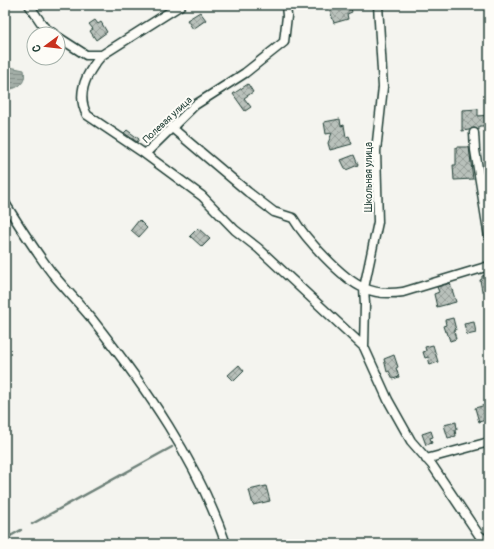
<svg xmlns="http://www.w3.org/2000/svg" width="494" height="549" font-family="Pangolin,sans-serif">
  <defs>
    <pattern id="water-rules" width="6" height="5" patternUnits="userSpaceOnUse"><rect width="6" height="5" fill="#a3aea7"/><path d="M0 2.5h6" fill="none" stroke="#848f89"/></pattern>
    <pattern id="building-cross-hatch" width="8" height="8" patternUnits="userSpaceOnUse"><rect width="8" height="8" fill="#b9c1bb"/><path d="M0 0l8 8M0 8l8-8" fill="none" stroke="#969e99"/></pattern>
  </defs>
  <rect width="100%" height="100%" fill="#f4f4ef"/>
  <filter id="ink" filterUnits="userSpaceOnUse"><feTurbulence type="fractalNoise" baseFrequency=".025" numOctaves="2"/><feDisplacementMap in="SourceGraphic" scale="8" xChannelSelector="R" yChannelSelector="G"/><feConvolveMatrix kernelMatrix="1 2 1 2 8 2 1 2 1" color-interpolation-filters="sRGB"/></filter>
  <g filter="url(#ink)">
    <path fill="url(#water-rules)" stroke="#6e8179" d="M5,66L24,70C27,84 17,89 5,90Z"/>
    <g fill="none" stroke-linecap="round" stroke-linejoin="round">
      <path stroke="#6e8179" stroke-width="2.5" d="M32,524L172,447
        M5,539L21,530"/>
    </g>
    <path fill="url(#building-cross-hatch)" stroke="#1f3d34" d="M341,5H350L352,12L347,14L348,19L334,23L329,8Z
      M200,12L206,20L193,29L187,20Z
      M95,20L98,24L101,22L107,32L96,40L90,31L93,29L89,24Z
      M248,84L253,92L244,98L251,107L245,111L233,94Z
      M478,109V116L488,115L489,126H479V130L474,128L469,130L462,131V110Z
      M340,119L341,126L344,125L346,137L349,136L352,144L330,150L328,143L332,133L326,134L324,122Z
      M127,130L139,139L137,142L124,133Z
      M456,147H469L473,179L454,180L453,165H456Z
      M354,155L358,165L346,170L341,160Z
      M139,220L147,228L139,237L131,230Z
      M198,228L210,239L202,247L190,236Z
      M489,274V290L482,291L480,280L482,279V276Z
      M450,283L456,302L437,307L434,294L439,292L437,287Z
      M453,318L456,330L454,331L456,339L450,341L447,332H445L443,326L446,325L445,320Z
      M474,322L476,333L467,335L464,324Z
      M433,345L438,362L430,365L428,357L425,358L423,352L426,351L425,347Z
      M394,355L398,367L396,368L399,377L393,379L389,371L387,372L384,359Z
      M239,365L244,371L234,381L228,375Z
      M489,404V419L479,422L475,408Z
      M456,422L457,429L455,430L456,436L448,438L444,425Z
      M431,431L433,437L430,438L432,443L426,445L422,434Z
      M266,486L270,501L253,505L249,490Z"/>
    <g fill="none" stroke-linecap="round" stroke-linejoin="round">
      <defs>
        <path id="minor" d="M29,5L44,27L54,34
          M181,5L102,55C87,72 75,93 87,115L145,154L202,196L235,230L258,248L364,347L388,400L411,441L432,465L479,535L489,543
          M58,37L86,55H102
          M171,127L248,192L274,212L293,218C305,238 342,279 364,288C377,294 390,294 403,292L489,266
          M474,133L475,150L489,237
          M145,154L195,105L245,73L284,42L287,16L286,5
          M5,203C20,227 35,251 52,273C65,289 79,303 92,319C146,388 197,460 226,544
          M364,347L365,304L364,288L378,222L376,151L383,87L378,5
          M426,459L489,442"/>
      </defs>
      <use href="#minor" stroke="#1f3d34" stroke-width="11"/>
      <use href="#minor" stroke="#fdfcf7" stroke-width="8"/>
    </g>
  </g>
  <g text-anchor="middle" stroke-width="4" stroke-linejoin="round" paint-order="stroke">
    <g font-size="10" fill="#1f3d34" stroke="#fdfcf7">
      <text transform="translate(167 119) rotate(-43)" y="4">Полевая улица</text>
      <text transform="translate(368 177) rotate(-90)" y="4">Школьная улица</text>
    </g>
  </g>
  <rect width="494" height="549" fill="none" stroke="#fdfcf7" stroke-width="20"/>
  <rect x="10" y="10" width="474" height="529" fill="none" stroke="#1f3d34" stroke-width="1.5" filter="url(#ink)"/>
  <g transform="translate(46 46) rotate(255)"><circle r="19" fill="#fdfcf7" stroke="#a4b0a9"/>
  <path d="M0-3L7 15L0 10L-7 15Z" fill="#c8321e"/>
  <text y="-6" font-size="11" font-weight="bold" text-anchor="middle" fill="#1f3d34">С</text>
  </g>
</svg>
